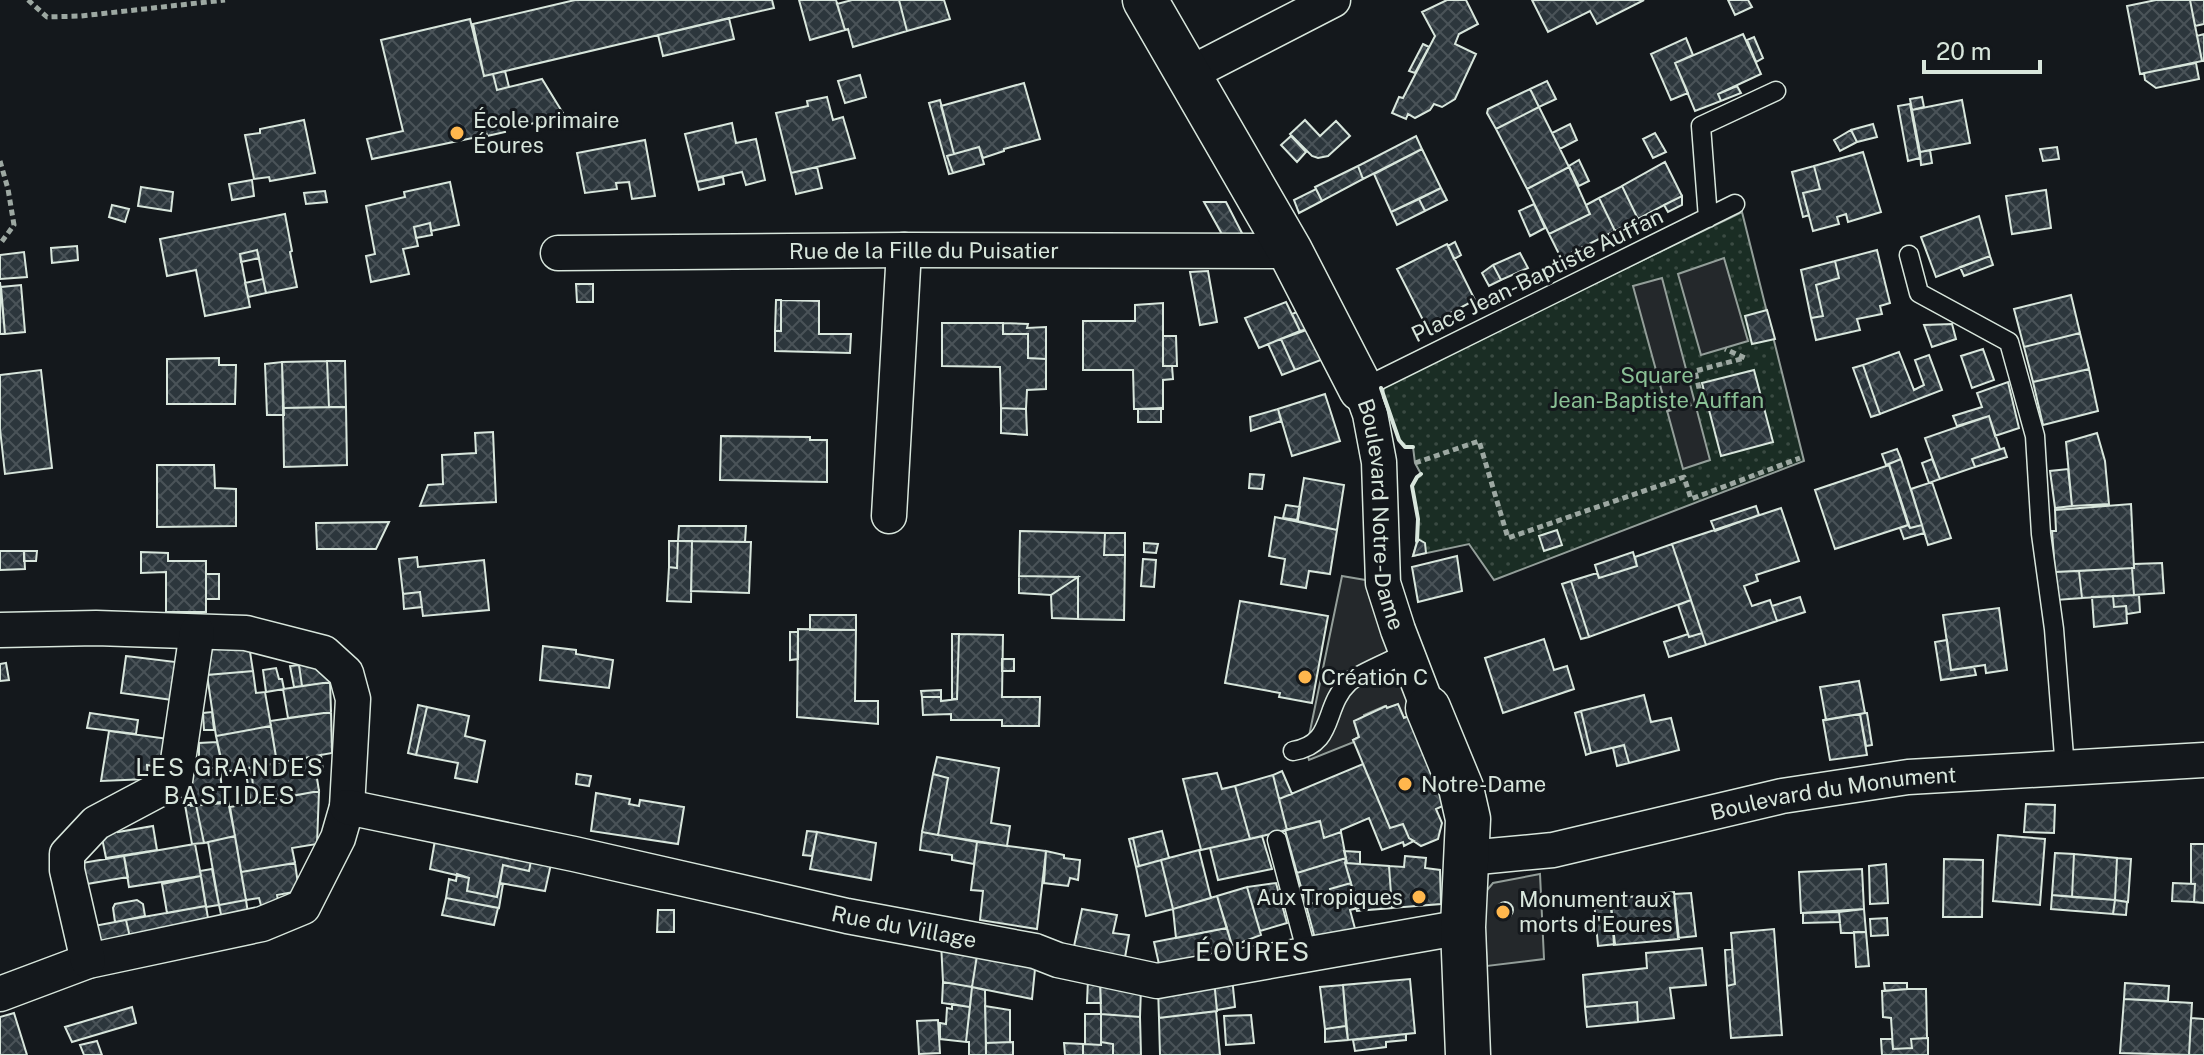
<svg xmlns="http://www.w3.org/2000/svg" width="2204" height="1055" font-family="'Public Sans',sans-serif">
  <defs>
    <pattern id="park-dots" width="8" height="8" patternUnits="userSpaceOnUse" patternTransform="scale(2)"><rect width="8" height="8" fill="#1a2d24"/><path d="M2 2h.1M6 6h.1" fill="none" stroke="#3b4b43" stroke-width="1.8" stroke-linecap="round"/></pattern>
    <pattern id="building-cross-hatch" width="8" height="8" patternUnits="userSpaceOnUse" patternTransform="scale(2)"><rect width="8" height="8" fill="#2c363c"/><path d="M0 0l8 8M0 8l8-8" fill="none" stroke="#4a5358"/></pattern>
  </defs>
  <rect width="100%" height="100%" fill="#14181c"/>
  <path fill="url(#park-dots)" stroke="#939e99" stroke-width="2" d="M1742,212L1804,461L1494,580L1469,544L1413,556L1417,541L1418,519L1412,486L1417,477L1421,474L1415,463L1413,447H1405L1399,440L1381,387Z"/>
  <path fill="#24282b" stroke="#939e99" stroke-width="2" d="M1724,258L1748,341L1701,355L1678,274Z
    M1662,278L1710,460L1683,469L1633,286Z
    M1342,576L1383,583L1428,708L1404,718L1397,705L1387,708L1385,706L1364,715L1365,718L1354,722L1359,737L1353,740L1354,742L1309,760L1303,739L1309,736Z
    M1540,874L1544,959L1487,966L1483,895L1493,883Z"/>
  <path fill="url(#building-cross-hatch)" stroke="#d8e6dc" stroke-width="2" d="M575,0H772L774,8L484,76L473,24Z
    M799,0H836L845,30L810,40Z
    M852,0H899L907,31L853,47L848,29L845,30L837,4Z
    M899,0H944L950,19L907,31Z
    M1447,0H1466L1478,24L1459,34L1455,44L1476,54L1455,99L1442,107L1434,104L1430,110L1415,118L1408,114L1406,119L1392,113L1399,97L1403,98L1435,36L1422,12Z
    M1532,0H1644L1597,24L1590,11L1548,32Z
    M1728,0H1748L1752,7L1735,15Z
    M2156,0H2190L2202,61L2140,74L2127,6Z
    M2190,0H2204V24L2195,26Z
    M729,18L734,39L663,56L658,35Z
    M470,19L484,76L493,74L497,90L542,79L566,118L505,128L503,122L484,126L487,135L372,159L367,139L403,131L381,40Z
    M1743,34L1761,74L1718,94L1721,101L1695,111L1675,63Z
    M2204,34V61H2202L2197,36Z
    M1754,37L1763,58L1756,62L1747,40Z
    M1686,38L1693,55L1675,63L1688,93L1671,100L1651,54Z
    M1423,44L1429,47L1415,73L1409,71Z
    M2196,63L2199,79L2156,88L2145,80L2144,73Z
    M505,71L509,87L497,90L493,74Z
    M860,75L866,97L845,103L838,81Z
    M1547,81L1556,99L1539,107L1530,89Z
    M1024,83L1040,139L1004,149V151L983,158L979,147L954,154L941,106Z
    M1737,86L1741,93L1721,101L1718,94Z
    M1530,89L1539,107L1496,129L1487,113L1488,109Z
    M827,97L833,120L843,117L855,158L791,173L776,113L808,106L807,101Z
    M1922,97L1924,107L1912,110L1910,99Z
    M940,100L954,154L947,156L953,173L949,174L929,103Z
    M1962,100L1970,143L1920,152L1912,110Z
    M1910,104L1920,158L1908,161L1898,106Z
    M1539,107L1569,167L1527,189L1496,129Z
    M304,120L315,173L270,181L269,177L254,179L245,135L260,133V129Z
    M1305,120L1320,136L1336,121L1350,136L1328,156L1318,158L1312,156L1290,134Z
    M503,122L505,132L487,136L484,126Z
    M732,123L736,143L756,139L765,180L746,185L742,172L697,182L685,134Z
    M1570,124L1577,140L1560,149L1552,133Z
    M1873,124L1877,137L1857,142L1851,130Z
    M1851,130L1857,142L1840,151L1834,140Z
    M1655,133L1666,152L1653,158L1643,139Z
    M1291,136L1306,152L1297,162L1281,145Z
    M1416,136L1422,149L1363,179L1358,166Z
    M645,140L655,196L632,199L629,182L616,183L617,189L585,193L577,153Z
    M979,147L984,164L953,173L947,156Z
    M2057,147L2059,159L2043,161L2040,149Z
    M1422,149L1441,188L1391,212L1374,174Z
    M1930,150L1932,163L1921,165L1920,152Z
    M1863,152L1881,212L1848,222L1846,214L1837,217L1839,224L1813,231L1803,193L1820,189L1814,166Z
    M1579,160L1589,181L1579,186L1569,166Z
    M1665,162L1682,196V205L1668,212L1664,205L1638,219L1622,186Z
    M1358,166L1363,179L1322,201L1315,187Z
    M1814,166L1820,189L1803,193L1809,215L1803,217L1792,172Z
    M817,167L822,188L796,194L791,173Z
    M1569,167L1590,214L1549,234L1527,189Z
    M723,177L724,184L699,190L697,182Z
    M252,180L254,196L232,200L229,184Z
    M450,182L459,225L431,231L430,223L414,227L418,246L403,249L409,274L371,282L366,256L375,254L366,206L405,197L404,192Z
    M1622,186L1638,219L1615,231L1599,198Z
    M141,187L173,192L171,211L138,206Z
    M1441,188L1447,200L1425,211L1419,199Z
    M1316,189L1322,201L1299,213L1294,200Z
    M2046,190L2051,228L2012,234L2006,196Z
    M325,191L327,202L306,204L304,193Z
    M1682,196V205L1668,212L1664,205Z
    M1599,198L1615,231L1561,258L1549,234L1590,214L1586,205Z
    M1419,199L1425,211L1397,225L1391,212Z
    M1204,202H1226L1244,237L1223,236Z
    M1534,204L1545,228L1530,236L1519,211Z
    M112,205L129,209L125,222L109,217Z
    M285,214L292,251L290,252L297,287L266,293L257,250L240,254L250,307L205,316L196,270L167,276L160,239Z
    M1979,216L1990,256L1936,277L1921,237Z
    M430,223L432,235L416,238L414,227Z
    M1455,242L1461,255L1454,259L1448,246Z
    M1447,244L1475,300L1426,326L1397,269Z
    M77,246L78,260L52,263L51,248Z
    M257,250L259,258L241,262L240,254Z
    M1877,250L1890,303L1880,306L1882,314L1857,319L1860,330L1816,340L1811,318L1823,316L1816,285L1839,278L1835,261Z
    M24,252L27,277L0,279V255Z
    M1520,253L1528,268L1501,280L1493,265Z
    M1990,256L1993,265L1964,276L1960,267Z
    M1835,261L1839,278L1816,285L1823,316L1811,318L1801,270Z
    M1493,265L1501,280L1489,286L1482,273Z
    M1208,271L1217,322L1200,325L1190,272Z
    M263,279L266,293L248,297L245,283Z
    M0,282L5,334H0Z
    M576,284H593V302H577Z
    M21,285L25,332L5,334L1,287Z
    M2071,295L2080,333L2024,347L2014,309Z
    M776,300H781V331H775Z
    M781,300L819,301V334H851L850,353L775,351V331H781Z
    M1286,302L1300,331L1259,348L1245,318Z
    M1163,303V366H1172L1173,379L1163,380V409H1134L1133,370H1083V321H1135V305Z
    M1302,310L1312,328L1300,331L1292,314Z
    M1767,310L1775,339L1752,344L1745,316Z
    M942,323H1003V334H1028V358L1046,359V389L1027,390L1026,409L1001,408L1000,367L942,366Z
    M1003,323L1028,324L1027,328L1046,327V359L1028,358V334H1003Z
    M1952,324L1956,339L1932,347L1924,325Z
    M1312,328L1326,358L1295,370L1281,339Z
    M2080,333L2089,369L2033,382L2024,347Z
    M1163,336H1176L1177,366H1163Z
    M1281,339L1295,370L1282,375L1268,344Z
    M1983,349L1994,380L1972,388L1961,356Z
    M1899,352L1914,390L1924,385L1915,360L1929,355L1942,390L1880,414L1863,365Z
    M219,358V365H236L235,404H167V359Z
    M327,361L329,407L283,408L282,362Z
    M327,361H345L346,407H329Z
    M282,362L284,415H267L265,364Z
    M1863,365L1880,414L1871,417L1853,368Z
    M2089,369L2098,411L2043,425L2033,382Z
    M41,370L52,468L5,474L0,429V375Z
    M1754,370L1773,442L1721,456L1702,383Z
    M2008,382L2019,428L1995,436L1989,416L1957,426L1953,416L1982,407L1977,393Z
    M1325,394L1340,441L1292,456L1278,409Z
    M346,407L347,465L284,467L283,408Z
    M1001,408L1026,409L1027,435L1001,433Z
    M1161,408V422H1138V409Z
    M1278,409L1281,421L1251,431L1250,417Z
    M1989,416L2000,449L1972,459L1975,467L1940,479L1925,438Z
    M493,432L496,502L420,506L428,485L443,484L442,455L476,453L475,433Z
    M2097,433L2105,461L2109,504L2072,506L2066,442Z
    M721,436L810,437V440H827V482L720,480Z
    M2004,448L2007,457L1975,467L1972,459Z
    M1897,449L1901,459L1886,465L1882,454Z
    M1901,459L1922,525L1910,528L1889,464Z
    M1932,459L1940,479L1929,483L1922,463Z
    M157,465H214L215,488L236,489V526L157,527Z
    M1889,465L1908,525L1835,549L1815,490Z
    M2068,469L2072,506L2055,508L2050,471Z
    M1250,474L1264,475L1262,489L1249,488Z
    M1304,478L1344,485L1337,530L1297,521Z
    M1932,482L1951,538L1928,545L1911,489Z
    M2131,504L2134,568L2055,572L2052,531H2056L2055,510Z
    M1286,505L1300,507L1298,520L1283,518Z
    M1756,506L1759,515L1715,531L1711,521Z
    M1781,508L1799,561L1756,575L1758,581L1744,586L1752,606L1770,600L1777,621L1706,645L1672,544Z
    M1275,517L1337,530L1330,574L1309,571L1306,588L1281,584L1285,559L1269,556Z
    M389,522L376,549H317L316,523Z
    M1908,525L1910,528L1922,525L1924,533L1904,539L1900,528Z
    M679,526H746L745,542L678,541Z
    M1557,530L1562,545L1544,551L1539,536Z
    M1020,531L1105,533L1104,555H1125L1124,620L1078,619V577L1019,576Z
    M1105,533H1125V555H1104Z
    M1418,539L1425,543L1426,553L1413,556Z
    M669,541H678L677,568L669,567Z
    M678,541H692L691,602L667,601L669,567L677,568Z
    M692,541L751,542L749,593L691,591Z
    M1144,543L1158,544L1156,553L1144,552Z
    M1672,544L1691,600L1589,637L1571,581L1597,573L1599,578L1637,566L1635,557Z
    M0,551H24L25,569L0,570Z
    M24,551H37L36,561H24Z
    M141,552L168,553V561H206V612H166V572L141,573Z
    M1633,552L1637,566L1599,578L1595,565Z
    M1457,556L1462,591L1418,602L1412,567Z
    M417,557L418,567L484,560L489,610L423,616L420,592L403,594L399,559Z
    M1143,559L1156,560L1154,587L1141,586Z
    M2162,563L2164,593L2134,595L2132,568H2134V564Z
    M2132,568L2134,595L2082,598L2079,571Z
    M2079,571L2082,598L2056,600L2055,572Z
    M206,574H219V599H206Z
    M1019,576L1078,577L1051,595L1019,593Z
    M1078,577V619L1052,618L1051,595Z
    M1571,581L1589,637L1581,639L1562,584Z
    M420,592L422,607L404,609L403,594Z
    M2139,595L2140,612L2127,614L2126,606L2114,607L2113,596Z
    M2113,596L2114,607L2126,606L2127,623L2094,627L2092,597Z
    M1800,597L1805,612L1777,621L1772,606Z
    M1691,600L1702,633L1689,637L1678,605Z
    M1240,601L1328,616L1312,703L1279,697L1280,693L1225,683Z
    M1999,608L2007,670L1986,673L1985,665L1951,670L1943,615Z
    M810,615H856V630H810Z
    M798,629L856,630L855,701H878V724L797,717Z
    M790,632H798V659L790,660Z
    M1702,633L1706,645L1669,657L1664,642L1688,634L1689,637Z
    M952,634H959L957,699H952Z
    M959,634L1003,635L1002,697H1040L1039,726H1002V720H951V714L923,715L922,697H941V701L957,699Z
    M248,639L253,671L207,675V643Z
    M1544,639L1554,670L1567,666L1574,689L1503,713L1485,658Z
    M1947,640L1951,670L1974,667L1976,675L1941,680L1935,642Z
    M543,646L576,650V654L613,660L609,688L540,680Z
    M126,656L184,663L180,701L121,693Z
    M1002,659H1014V671H1002Z
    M6,663L9,680L0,681V664Z
    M316,663L329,676L330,682L302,686L299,665Z
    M299,665L302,686L294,687L290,666Z
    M276,668L279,679H282L284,689L266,692L263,670Z
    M253,671L256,693L265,692L271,726L216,736L207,675Z
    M1859,681L1865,713L1826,720L1820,687Z
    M330,682L331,712L288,718L283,689Z
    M941,690V697H922L921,691Z
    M1644,695L1651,722L1671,718L1679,750L1629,763L1624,745L1591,753L1581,711Z
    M1398,704L1404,718L1411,715L1447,804L1436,809L1442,823L1438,839L1421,846L1409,838L1403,824L1390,828L1353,740L1359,737L1354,721L1386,706L1387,708Z
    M418,705L427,707L416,755L408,753Z
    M427,707L469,716L465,736L485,741L477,782L455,778L458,763L416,755Z
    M1581,711L1591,753L1586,755L1575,713Z
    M212,712L214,730H204L203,713Z
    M331,712L332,753L277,763L270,721Z
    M90,713L138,720L136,734L87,728Z
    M1865,713H1867L1872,745L1866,746L1860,714Z
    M1860,714L1867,755L1830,760L1823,720Z
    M271,726L277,763L224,772L216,736Z
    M109,731L169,739L164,768L147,765L148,779L101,781Z
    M217,742L223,769L199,767V743Z
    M1624,745L1629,763L1617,766L1613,748Z
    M321,755L323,771L316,772L319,791L255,803L251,768Z
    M937,757L999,768L991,823L1010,826L1007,846L938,835L948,778L933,774Z
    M1363,764L1390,828L1403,824L1409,838L1414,841L1404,846L1403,842L1382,850L1369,818L1341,830V832L1324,838L1320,821L1287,830L1279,799Z
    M186,765L220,769L223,803L191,806Z
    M245,768H251L255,803H251Z
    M1282,771L1292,794L1279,799L1273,775Z
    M1217,773L1222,789L1235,786L1250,839L1201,850L1183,779Z
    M577,774L591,776L589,786L576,784Z
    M933,774L948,778L938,835L922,832Z
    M1273,775L1287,830L1250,839L1235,786Z
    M319,791L317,844L292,848L295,863L241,872L230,807Z
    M596,793L630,799L629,804L639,806L640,800L684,807L678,844L591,831Z
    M228,801L235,836L204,843L196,805Z
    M2026,804L2055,805L2054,833L2024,832Z
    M185,805H196L204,843L192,844Z
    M1320,821L1324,838L1341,832L1346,858L1297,873L1285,830Z
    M116,822L118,832L153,826L157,850L106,858L100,828Z
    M807,831L817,832L812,856L803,855Z
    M1162,831L1169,858L1139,866L1133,838Z
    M817,832L876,843L871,880L810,869Z
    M922,832L977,842L974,864L952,860V855L920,850Z
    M1998,835L2045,839L2040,905L1993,901Z
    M235,836L246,900L219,905L208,842Z
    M1262,836L1272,869L1218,880L1210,848Z
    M1133,838L1139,866L1136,867L1129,839Z
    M435,840L531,861L529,871L503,865L497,897L467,891L469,878L430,869Z
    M977,842L1046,851L1037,929L980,920L983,891L971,890Z
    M195,844L201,876L129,887L124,856Z
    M2191,844H2204V903L2194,902L2195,884H2191Z
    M1199,850L1211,898L1173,909L1161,860Z
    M1046,851L1064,855V858L1080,860L1078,880L1070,878L1068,886L1044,883Z
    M1344,851L1360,852V864L1347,863Z
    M2055,853L2074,854L2072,897L2052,895Z
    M2074,854L2117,858L2115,900L2072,897Z
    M124,856L128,877L81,885L76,864Z
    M1405,856L1426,858L1425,868L1440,870L1441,904L1392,908L1389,866L1404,867Z
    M1346,858L1345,863L1351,883L1330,889L1332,898L1306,905L1297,873Z
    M2117,858L2131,859L2128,902L2115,900Z
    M1944,859L1983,860L1982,917H1943Z
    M1161,860L1173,909L1146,916L1136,867Z
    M531,861L551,864L545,891L500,883L503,865L529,871Z
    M295,863L299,891L277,895L279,905L262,909L259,898L246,900L241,872Z
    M1345,863L1389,866L1392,908L1357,911L1356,908H1358Z
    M1886,864L1888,903L1870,904L1869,866Z
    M212,869L219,905L206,907L200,871Z
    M1862,869L1864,909L1801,913L1799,872Z
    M457,874L469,878L467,891L497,897L500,883L503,884L499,908L446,898L449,879L456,881Z
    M201,876L206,906L167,913L162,884Z
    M1276,883L1287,923L1260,931L1247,887Z
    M1351,883L1358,908L1350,910L1357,936L1317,946L1306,905L1332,898L1330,889Z
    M2173,883L2195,884L2194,902L2172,901Z
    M1247,887L1261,935L1232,946L1217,896Z
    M1674,892L1679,939L1614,945L1611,899Z
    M1691,893L1696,936L1678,938L1674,894Z
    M2052,895L2115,900L2113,914L2051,909Z
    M1217,896L1227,928L1176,938L1173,909Z
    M446,898L498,908L494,925L442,915Z
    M137,900L143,904L145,916L115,922L113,908L115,904Z
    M246,900L248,913L222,919L219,905Z
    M1610,900L1615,944L1598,946L1594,901Z
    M2115,900L2127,902L2126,915L2113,914Z
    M1497 910a8 8 0 1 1 16 0a8 8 0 1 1-16 0Z
    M206,906L209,924L132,946L126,920Z
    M1082,909L1117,915L1113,933L1129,935L1124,963L1073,951Z
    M1864,909L1866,932L1841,933L1839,912Z
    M658,910H674V932H657Z
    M1839,912L1840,922L1803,923V913Z
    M1887,918L1888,935L1871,936L1870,919Z
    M126,920L132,946L99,949L94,926Z
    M1227,928L1236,959L1161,973L1154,942Z
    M1774,929L1782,1035L1731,1038L1727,986L1735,984L1731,933Z
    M1854,932H1866L1869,966L1856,967Z
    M941,942L978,949L972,987L943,982Z
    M1702,948L1706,985L1670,988L1674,1018L1638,1022L1637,1002L1585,1007L1583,975L1647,968L1646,953Z
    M978,949L1036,959L1032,999L972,987Z
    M1732,949L1735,984L1727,986L1725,950Z
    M1232,977L1235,1007L1217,1010L1214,980Z
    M1088,979L1100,981L1101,1003H1087Z
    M1410,979L1415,1033L1348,1040L1343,985Z
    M1214,980L1217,1011L1159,1018L1158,987Z
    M1100,981L1141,987L1140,1017L1101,1014Z
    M943,982L972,987L970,1007L942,1003Z
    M1884,983H1907V989L1885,991Z
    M2125,983L2169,986L2168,1001L2124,999Z
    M1343,985L1346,1026L1325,1029L1320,987Z
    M972,987L985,990L986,1055H969V1042H966Z
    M1907,989H1926L1927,1038L1911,1039L1912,1048L1893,1049L1891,1018L1883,1017L1882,991Z
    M2124,999L2192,1003L2189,1055L2120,1053Z
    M1637,1002L1638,1022L1587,1027L1585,1007Z
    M952,1004L970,1007L966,1042L940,1039V1023L946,1024L947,1008L952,1009Z
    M985,1006L1010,1010V1042L986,1043Z
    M132,1007L136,1023L72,1042L65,1027Z
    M1216,1011L1220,1055H1160L1159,1018Z
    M14,1013L27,1055H0V1017Z
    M1085,1014H1101V1045L1085,1044Z
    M1101,1014L1140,1017L1141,1055H1113V1044L1101,1042Z
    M1251,1015L1254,1043L1226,1045L1224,1016Z
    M2191,1018L2204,1019V1055H2189Z
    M938,1020L940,1053L919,1054L917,1021Z
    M1346,1026L1348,1040L1325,1042V1029Z
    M1406,1034V1040L1386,1042V1047L1355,1051L1353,1040Z
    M1928,1038V1055H1882L1881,1039H1892L1893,1049L1912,1048L1911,1039Z
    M97,1041L102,1055H84L80,1045Z
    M1013,1042V1055H986V1043Z
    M1101,1042L1113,1044V1055H1083V1044L1101,1045Z
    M1064,1043L1083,1044V1055H1065Z"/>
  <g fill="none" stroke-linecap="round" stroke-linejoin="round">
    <defs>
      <path id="lane" d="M1708,218L1701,126L1776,91
        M1909,255L1919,293L2009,342L2035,436L2041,534L2054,629L2065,769
        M1361,389L1735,204
        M1293,751C1336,744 1322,707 1349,682C1359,674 1393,660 1406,653
        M1277,840L1307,954"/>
      <g id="street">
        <path d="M1189,74L1333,0"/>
        <path id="s1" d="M558,253L904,250L1290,251"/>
        <path id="s2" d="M1361,389L1370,414L1379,462L1383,583L1398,630L1428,708"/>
        <path d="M889,516L904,250"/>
        <path d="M0,630L96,628L246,633L324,653L346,673L353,699L347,807L338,838L303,907L262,924L88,961L0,994"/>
        <path id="s3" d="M347,807L574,854L847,916L1035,951L1058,960L1157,981L1463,927"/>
        <path id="s4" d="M1468,858L1553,850L1782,796L1908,777L2204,760"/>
        <path d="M88,961L67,870V854L96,823L175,781L197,632"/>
      </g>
      <path id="secondary" d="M1145,0L1290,251L1361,389
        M1428,708L1461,788L1468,819L1463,927L1468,1055"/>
    </defs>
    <use href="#lane" stroke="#d8e6dc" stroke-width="21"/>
    <use href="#street" stroke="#d8e6dc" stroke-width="37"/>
    <use href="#secondary" stroke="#d8e6dc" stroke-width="47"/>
    <path stroke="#9da8a2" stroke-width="5" stroke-dasharray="6 4" stroke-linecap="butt" d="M28,0L47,17L81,16L225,0
      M0,161L8,189L14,225L0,244
      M1666,410L1702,401L1695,371L1745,358L1725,349
      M1415,463L1479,441L1508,538L1684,477L1691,499L1800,458"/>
    <use href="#lane" stroke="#14181c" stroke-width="18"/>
    <use href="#street" stroke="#14181c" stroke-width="34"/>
    <use href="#secondary" stroke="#14181c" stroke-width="44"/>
    <path stroke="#d8e6dc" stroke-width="4" d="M1381,388L1399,440L1405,447H1413
      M1417,541L1418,519L1412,486L1417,477L1421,474"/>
  </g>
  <g fill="#ffb74d" stroke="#14181c" stroke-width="3">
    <circle cx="457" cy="133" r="8"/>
    <circle cx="1305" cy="677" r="8"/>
    <circle cx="1405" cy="784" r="8"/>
    <circle cx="1419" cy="897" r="8"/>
    <circle cx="1503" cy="912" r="8"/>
  </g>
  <g text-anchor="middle" stroke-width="6" stroke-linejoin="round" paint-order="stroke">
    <g font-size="22" fill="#d8e6dc" stroke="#14181c" text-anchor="start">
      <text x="473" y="128">École primaire<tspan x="473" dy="25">Éoures</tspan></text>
      <text x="1321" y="685">Création C</text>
      <text x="1421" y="792">Notre-Dame</text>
      <text x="1403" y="905" text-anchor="end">Aux Tropiques</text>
      <text x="1519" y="907">Monument aux<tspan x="1519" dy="25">morts d'Eoures</tspan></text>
    </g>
    <g font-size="22" fill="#d8e6dc" stroke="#14181c">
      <text dy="8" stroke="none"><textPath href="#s1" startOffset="366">Rue de la Fille du Puisatier</textPath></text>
      <text transform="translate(1537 275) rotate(-26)" y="8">Place Jean-Baptiste Auffan</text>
      <text dy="8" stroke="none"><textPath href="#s2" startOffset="128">Boulevard Notre-Dame</textPath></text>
      <text dy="8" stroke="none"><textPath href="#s4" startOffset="372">Boulevard du Monument</textPath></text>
      <text dy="8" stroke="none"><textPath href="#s3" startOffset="570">Rue du Village</textPath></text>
    </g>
    <g font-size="22" fill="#8ac095" stroke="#14181c">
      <text x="1657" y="383">Square<tspan x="1657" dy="25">Jean-Baptiste Auffan</tspan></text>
    </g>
    <g font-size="24" letter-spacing="2" fill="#d8e6dc" stroke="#14181c">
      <text x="230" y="776">LES GRANDES<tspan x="230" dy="28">BASTIDES</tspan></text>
    </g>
    <g font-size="26" letter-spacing="2" fill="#d8e6dc" stroke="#14181c">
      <text x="1253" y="961">ÉOURES</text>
    </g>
  </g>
  <path d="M1924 60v12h116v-12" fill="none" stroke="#d8e6dc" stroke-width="4"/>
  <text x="1936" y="60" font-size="24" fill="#d8e6dc" stroke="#14181c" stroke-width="6" paint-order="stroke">20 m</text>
</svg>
